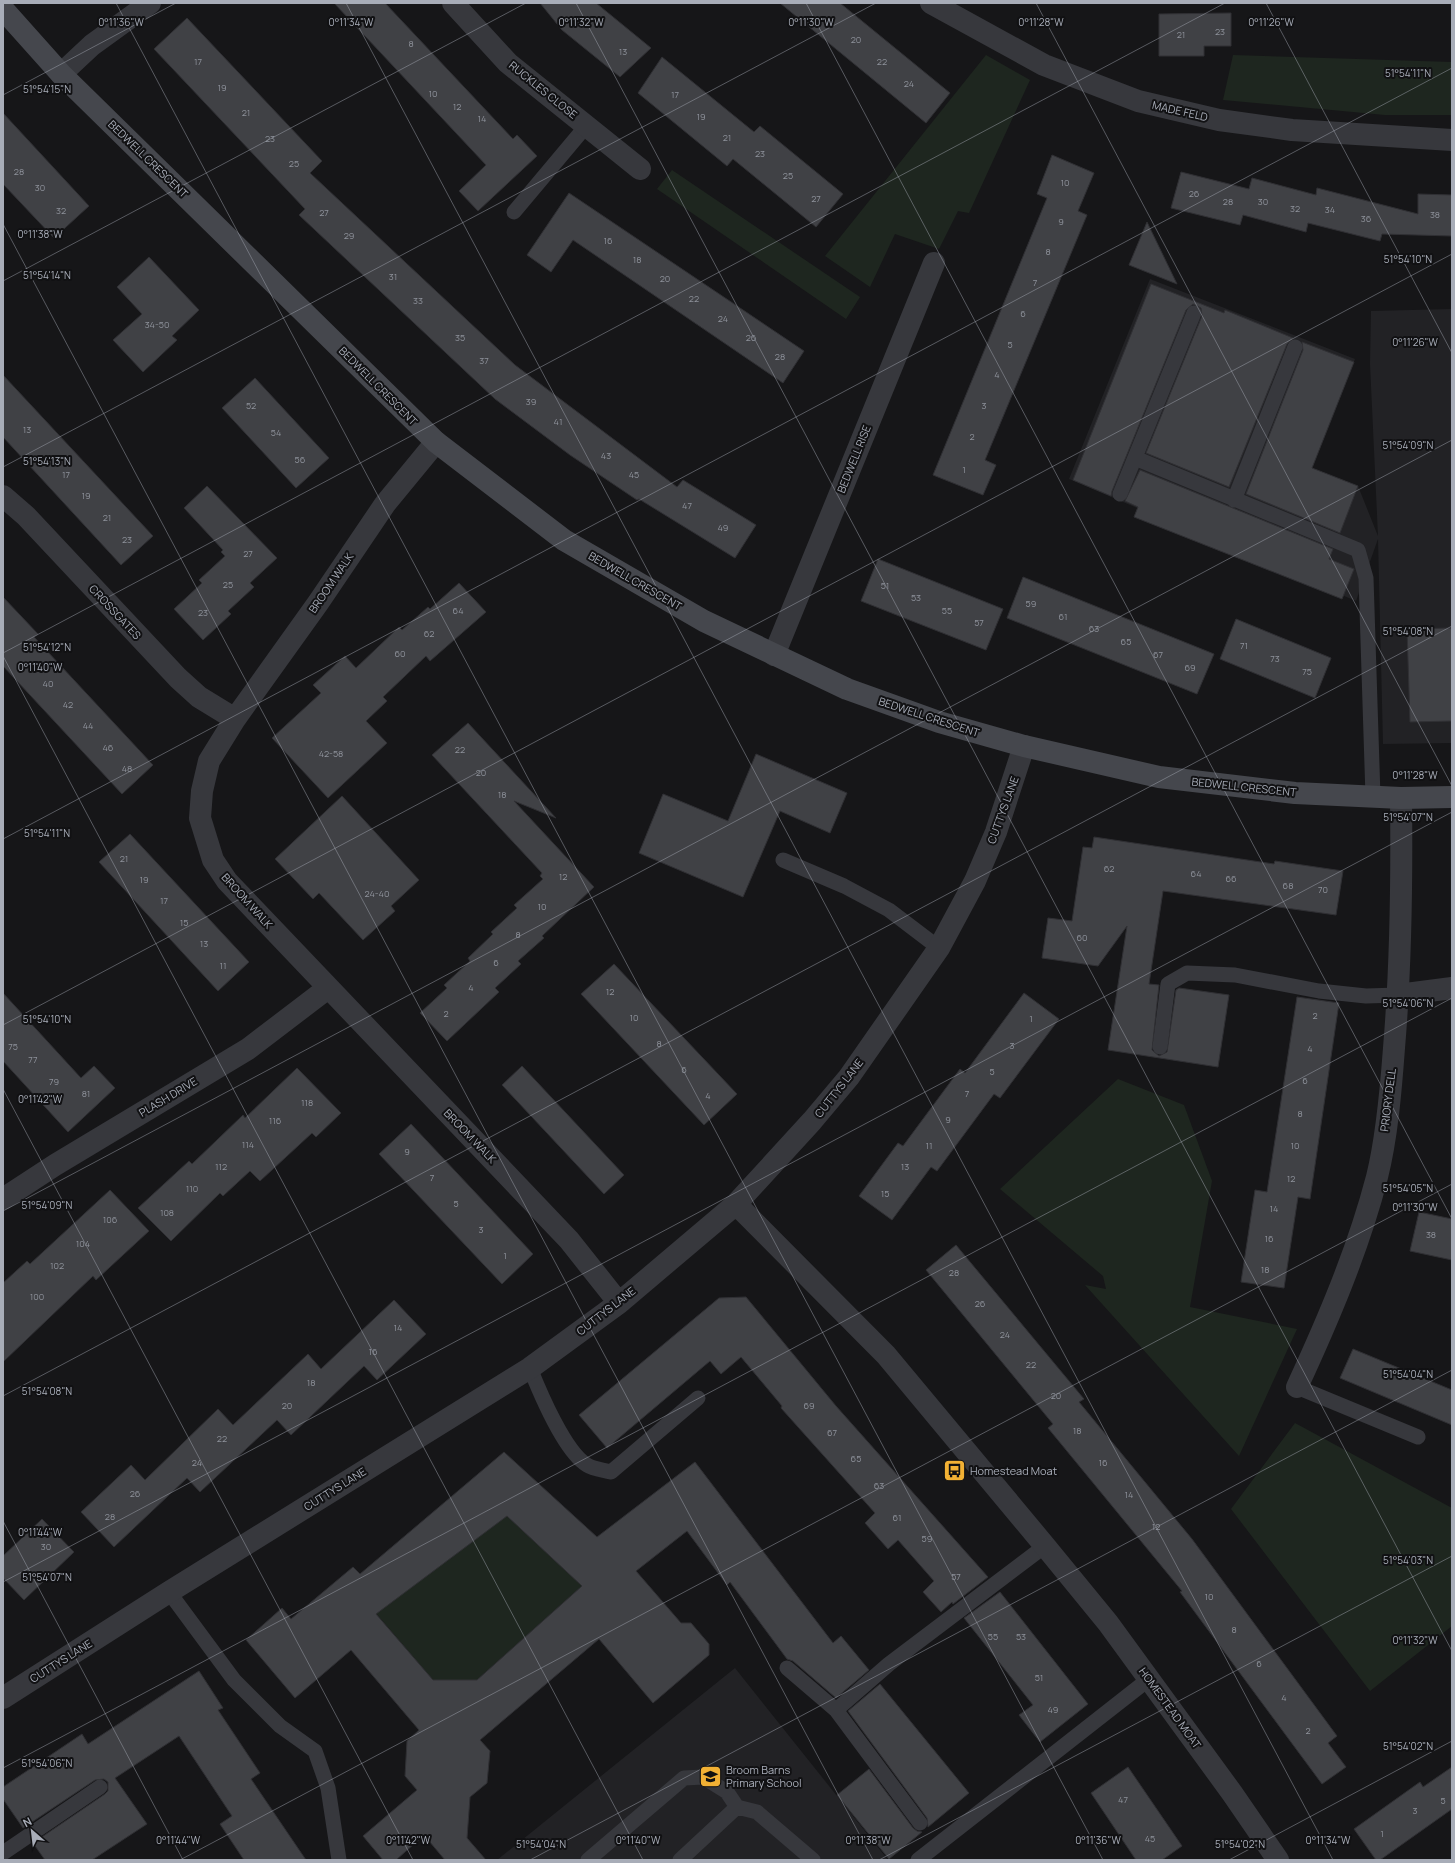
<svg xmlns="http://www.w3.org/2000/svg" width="1455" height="1863" font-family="Manrope,sans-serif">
  <rect width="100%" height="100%" fill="#161618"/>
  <path fill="#222225" d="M1150,279L1355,359L1312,468L1358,486L1378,536L1370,364L1371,311L1452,309V743L1383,744L1378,539L1356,601L1069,479Z
    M735,1668L888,1860H497Z"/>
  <path fill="#1e261f" d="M986,55L1030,80L969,213L958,211L939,249L895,234L870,287L825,256Z
    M1233,55L1452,62V115H1385L1223,100Z
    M672,170L860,297L846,319L657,189Z
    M1118,1079L1184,1105L1212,1181L1190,1307L1297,1329L1239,1456L1085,1285L1106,1289L1103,1276L1000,1189Z
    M1295,1423L1452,1508V1626L1370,1691L1231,1509Z
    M507,1516L582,1586L477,1680H433L363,1598Z"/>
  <path fill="#404145" stroke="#303034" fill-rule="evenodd" d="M334,3H385L513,139L517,135L537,156L478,211L459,191L486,165Z
    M540,3H596L651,48L620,77L562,30Z
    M780,3H840L950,93L926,123Z
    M1231,13V46H1204V56H1159V14Z
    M187,18L322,161L310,173L515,365L677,487L683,480L756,525L735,558L639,499L637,500L570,455L495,399L299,215L305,209L154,49Z
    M662,57L754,132L760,126L843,194L816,227L733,159L727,166L638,93Z
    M3,113L89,206L54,238L3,184Z
    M1052,155L1094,173L1078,211L1087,215L985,460L996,465L983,495L933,475L1047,198L1037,194Z
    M1181,172L1249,189L1252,178L1316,195L1317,188L1418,214V194L1452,195V236L1382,234L1380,241L1308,223L1306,232L1243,215L1240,225L1171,208Z
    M569,193L804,351L783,383L573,240L551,272L527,255Z
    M1147,222L1177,284L1129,265Z
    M149,257L199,310L172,336L177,340L143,372L113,340L142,314L117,287Z
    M1151,284L1224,313L1225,310L1293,338L1287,344L1229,487L1146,453L1202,316L1201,308L1193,304L1186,310L1112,491L1111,496L1073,480Z
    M1302,342L1354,362L1312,468L1358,486L1340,533L1246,494L1303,350Z
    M3,375L153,536L121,565L3,437Z
    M255,378L329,458L296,488L222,408Z
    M1140,470L1333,549L1329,559L1354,569L1342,599L1134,517L1138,507L1125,501Z
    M207,486L277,558L250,583L254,587L228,611L231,614L203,640L174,609L202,583L199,580L225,556L221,552L223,550L184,508Z
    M878,559L1003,609L986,650L861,601Z
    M1023,577L1214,654L1197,694L1007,618Z
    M459,583L486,612L430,661L426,656L383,697L387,701L366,721L387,743L328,798L272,738L321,693L313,685L345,656L356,668L399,627L402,630L428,607L430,609Z
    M3,597L38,634L34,637L153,765L122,794L3,666Z
    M1236,619L1331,658L1315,698L1220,659Z
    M1452,628V721L1410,722L1407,629Z
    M468,723L556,818L514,801L594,887L542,936L544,938L518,961L521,964L495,988L499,992L447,1041L420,1013L447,988L444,985L470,961L468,958L493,934L491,932L517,908L514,905L543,879L540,876L542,873L432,755Z
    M756,754L847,793L830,833L780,811L743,897L639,853L663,794L728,821Z
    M342,796L419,880L391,906L395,911L363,940L319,893L313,899L275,859Z
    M130,834L249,962L218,991L99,862Z
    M1094,837L1274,864L1275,861L1343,871L1336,915L1163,891L1149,984L1159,985L1152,1050L1159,1056L1167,1052L1176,990L1179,988L1229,995L1218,1067L1108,1050L1127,926L1098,966L1042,958L1048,918L1072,921L1083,847L1092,848Z
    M614,964L737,1094L704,1125L581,994Z
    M3,993L81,1078L94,1066L115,1088L68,1132L3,1061Z
    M1024,993L1059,1019L1000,1098L994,1094L937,1171L931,1167L892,1220L859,1196L898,1143L903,1146L960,1069L965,1073Z
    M1297,997L1339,1003L1310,1199L1298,1197L1284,1288L1241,1282L1255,1190L1267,1192Z
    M522,1066L624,1175L604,1194L502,1085Z
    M297,1068L341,1113L316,1137L312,1133L260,1181L250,1171L223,1196L220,1193L171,1241L138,1208L189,1161L192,1164L243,1115L245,1118Z
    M411,1124L533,1254L502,1284L379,1154Z
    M110,1190L149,1231L96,1280L93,1276L3,1362V1283L27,1261L30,1264Z
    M1419,1212L1452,1219V1260L1410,1251Z
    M956,1245L1084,1399L1079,1402L1192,1539L1337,1736L1328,1743L1346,1767L1322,1784L1180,1592L1182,1591L1048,1428L1053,1424L926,1270Z
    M746,1297L836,1406L988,1577L953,1604L952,1602L941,1612L923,1592L934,1581L898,1540L888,1549L865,1523L875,1513L781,1408L782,1406L741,1357L721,1374L710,1361L607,1448L579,1415L719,1298Z
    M394,1300L426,1334L377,1380L364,1366L291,1435L277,1420L200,1492L187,1478L114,1547L81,1512L131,1465L145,1480L218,1409L233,1425L308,1354L321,1369Z
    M1353,1349L1452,1390V1425L1340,1378Z
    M504,1452L597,1537L695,1462L833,1643L841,1636L869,1670L836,1698L793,1661L787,1659L730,1582L727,1585L687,1531L636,1571L681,1623H691L709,1644V1655L653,1703L599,1639L480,1740L490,1751L487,1783L470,1797L467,1838L486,1860H445L424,1835L396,1860H383L363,1836L417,1790L405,1776L407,1741L419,1730L351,1650L295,1698L246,1640L282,1608L291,1619L353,1567L360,1574ZM507,1516L582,1586L477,1680H433L376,1614Z
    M42,1519L74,1552L24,1600L3,1578V1556Z
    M1000,1592L1088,1704L1040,1742L1019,1715L1033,1705L964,1618Z
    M199,1671L223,1708L218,1710L260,1773L251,1779L306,1860H244L220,1824L232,1816L179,1736L115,1778L147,1824L92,1860H45L33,1843L105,1794L108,1791V1782L104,1779L95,1780L23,1828L3,1799V1787L82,1734L88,1744Z
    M880,1684L969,1793L928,1827L927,1818L848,1711Z
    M1128,1767L1182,1846L1162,1860H1136L1091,1793Z
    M1452,1767V1809L1380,1860H1376L1354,1829L1420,1782L1423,1787Z
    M869,1769L913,1828L917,1831L922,1832L889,1859L837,1795Z"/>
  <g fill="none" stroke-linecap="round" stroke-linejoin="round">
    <path stroke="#37383d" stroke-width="15" d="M514,212L587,125
      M1135,458L1358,550L1366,578L1373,797
      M1120,494L1194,313
      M1234,500L1295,347
      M783,860L844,886L889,910L939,948
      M1160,1047L1168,984L1187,973L1235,975L1319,991L1366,996L1398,995
      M530,1368C540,1393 565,1452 587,1465C593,1469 604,1470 611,1472L698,1398
      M1297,1387L1418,1437
      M169,1592L234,1680L280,1726L315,1751L328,1788L339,1860
      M787,1668L836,1710L920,1823
      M836,1710L889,1664L1045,1546
      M3,1853L100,1787
      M588,1860L684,1778L703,1777L727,1792L737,1807L757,1812L813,1860
      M680,1860L737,1807
      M918,1860L1149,1679"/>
    <path stroke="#37383d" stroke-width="22" d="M453,3L508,63L640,169
      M931,3L1044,65L1138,101L1219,120L1292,130L1452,140
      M61,74L92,45L150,3
      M436,442L385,504L318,603L235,719L209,761L202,791L200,818L213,860L227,881L569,1240L619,1303
      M3,496L26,516L178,678L199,697L235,719
      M774,655L934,263
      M1398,995L1452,988
      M3,1199L55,1165L248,1049L328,988
      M736,1204L886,1355L1045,1546L1108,1623L1232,1793L1278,1860
      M1297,1387C1328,1320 1358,1250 1377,1177C1387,1137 1391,1089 1394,1048C1401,965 1402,881 1401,798
      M3,1698L169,1592L530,1368L619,1303L736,1204L812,1121L849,1077L939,948L975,881L996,832L1024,746"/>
    <path stroke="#45474d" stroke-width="22" d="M3,9L61,74L436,442L564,540L704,621L847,689L939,722L1024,746L1159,777L1295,793L1401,798L1452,797"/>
  </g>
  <path fill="none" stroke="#a8adb8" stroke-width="1" stroke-opacity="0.45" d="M116,3L1103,1860M346,3L1333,1860M576,3L1452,1651M806,3L1452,1219M1036,3L1452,786M1266,3L1452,353M3,95L176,3M3,224L873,1860M3,281L526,3M3,467L876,3M3,653L1225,3M3,656L643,1860M3,839L1452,68M3,1025L1452,254M3,1089L413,1860M3,1211L1452,440M3,1396L1452,626M3,1521L183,1860M3,1582L1452,812M3,1768L1452,998M180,1860L1452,1184M530,1860L1452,1370M879,1860L1452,1556M1229,1860L1452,1741"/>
  <defs>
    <symbol id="bus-square" viewBox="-11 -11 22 22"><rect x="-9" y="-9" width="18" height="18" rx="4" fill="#f2b134" stroke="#111113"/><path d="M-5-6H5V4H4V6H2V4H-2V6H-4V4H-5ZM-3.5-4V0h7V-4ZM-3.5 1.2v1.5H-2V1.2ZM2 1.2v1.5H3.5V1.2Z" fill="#111"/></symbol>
    <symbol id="school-square" viewBox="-11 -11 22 22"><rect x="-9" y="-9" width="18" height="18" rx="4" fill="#f2b134" stroke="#111113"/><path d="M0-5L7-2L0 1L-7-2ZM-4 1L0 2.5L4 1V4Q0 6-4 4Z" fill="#111"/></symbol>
  </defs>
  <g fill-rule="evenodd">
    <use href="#bus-square" x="942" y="1458" width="25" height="25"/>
    <use href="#school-square" x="698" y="1764" width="25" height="25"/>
  </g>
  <g text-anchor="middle" stroke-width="4" stroke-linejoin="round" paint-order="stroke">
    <g font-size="9" fill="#8e929b">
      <text x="1220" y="35">23</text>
      <text x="1181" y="38">21</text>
      <text x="856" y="43">20</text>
      <text x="411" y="47">8</text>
      <text x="623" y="55">13</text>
      <text x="198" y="65">17</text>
      <text x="882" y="65">22</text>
      <text x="909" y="87">24</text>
      <text x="222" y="91">19</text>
      <text x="433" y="97">10</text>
      <text x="675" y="98">17</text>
      <text x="457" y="110">12</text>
      <text x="246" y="116">21</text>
      <text x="701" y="120">19</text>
      <text x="482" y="122">14</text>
      <text x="727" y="141">21</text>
      <text x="270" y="142">23</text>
      <text x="760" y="157">23</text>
      <text x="294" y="167">25</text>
      <text x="19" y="175">28</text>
      <text x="788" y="179">25</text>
      <text x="1065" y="186">10</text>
      <text x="40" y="191">30</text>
      <text x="1194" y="197">26</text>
      <text x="816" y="202">27</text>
      <text x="1228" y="205">28</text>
      <text x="1263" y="205">30</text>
      <text x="1295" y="212">32</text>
      <text x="1330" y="213">34</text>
      <text x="61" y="214">32</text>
      <text x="324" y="216">27</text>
      <text x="1435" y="218">38</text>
      <text x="1366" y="222">36</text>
      <text x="1061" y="225">9</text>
      <text x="349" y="239">29</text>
      <text x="608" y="244">16</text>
      <text x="1048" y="255">8</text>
      <text x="637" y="263">18</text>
      <text x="393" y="280">31</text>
      <text x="665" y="282">20</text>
      <text x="1035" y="286">7</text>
      <text x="694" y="302">22</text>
      <text x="418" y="304">33</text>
      <text x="1023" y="317">6</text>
      <text x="723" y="322">24</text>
      <text x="157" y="328">34-50</text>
      <text x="460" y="341">35</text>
      <text x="751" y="341">26</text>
      <text x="1010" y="348">5</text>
      <text x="780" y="360">28</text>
      <text x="484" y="364">37</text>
      <text x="997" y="378">4</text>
      <text x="531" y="405">39</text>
      <text x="251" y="409">52</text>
      <text x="984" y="409">3</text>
      <text x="558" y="425">41</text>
      <text x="27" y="433">13</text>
      <text x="276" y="436">54</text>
      <text x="972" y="440">2</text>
      <text x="606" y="459">43</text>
      <text x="300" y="463">56</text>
      <text x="964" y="473">1</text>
      <text x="66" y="478">17</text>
      <text x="634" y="478">45</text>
      <text x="86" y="499">19</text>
      <text x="687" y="509">47</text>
      <text x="107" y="521">21</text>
      <text x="723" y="531">49</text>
      <text x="127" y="543">23</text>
      <text x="248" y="557">27</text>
      <text x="228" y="588">25</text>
      <text x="885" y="589">51</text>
      <text x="916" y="601">53</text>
      <text x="1031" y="607">59</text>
      <text x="458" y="614">64</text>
      <text x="947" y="614">55</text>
      <text x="203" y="616">23</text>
      <text x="1063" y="620">61</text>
      <text x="979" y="626">57</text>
      <text x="1094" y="632">63</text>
      <text x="429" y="637">62</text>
      <text x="1126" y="645">65</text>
      <text x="1244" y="649">71</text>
      <text x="400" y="657">60</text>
      <text x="1158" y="658">67</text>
      <text x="1275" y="662">73</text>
      <text x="1190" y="671">69</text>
      <text x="1307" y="675">75</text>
      <text x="48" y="687">40</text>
      <text x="68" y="708">42</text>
      <text x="88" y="729">44</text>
      <text x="108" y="751">46</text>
      <text x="460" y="753">22</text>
      <text x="331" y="757">42-58</text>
      <text x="127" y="772">48</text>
      <text x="481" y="776">20</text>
      <text x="502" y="798">18</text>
      <text x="124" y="862">21</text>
      <text x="1109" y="872">62</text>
      <text x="1196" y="877">64</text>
      <text x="563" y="880">12</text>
      <text x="1231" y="882">66</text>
      <text x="144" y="883">19</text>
      <text x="1288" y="889">68</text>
      <text x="1323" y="893">70</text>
      <text x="377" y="897">24-40</text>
      <text x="164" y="904">17</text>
      <text x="542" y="910">10</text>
      <text x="184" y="926">15</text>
      <text x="518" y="938">8</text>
      <text x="1082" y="941">60</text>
      <text x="204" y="947">13</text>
      <text x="496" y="966">6</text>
      <text x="223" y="969">11</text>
      <text x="471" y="991">4</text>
      <text x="610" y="995">12</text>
      <text x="446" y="1017">2</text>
      <text x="1315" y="1019">2</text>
      <text x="634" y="1021">10</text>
      <text x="1031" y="1022">1</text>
      <text x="659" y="1047">8</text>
      <text x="1012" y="1049">3</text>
      <text x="13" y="1050">75</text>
      <text x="1310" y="1052">4</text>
      <text x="33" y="1063">77</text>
      <text x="684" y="1073">6</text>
      <text x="992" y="1075">5</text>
      <text x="1305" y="1084">6</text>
      <text x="54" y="1085">79</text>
      <text x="86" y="1097">81</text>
      <text x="967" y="1097">7</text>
      <text x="708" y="1099">4</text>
      <text x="307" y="1106">118</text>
      <text x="1300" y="1117">8</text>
      <text x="948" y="1123">9</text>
      <text x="275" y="1124">116</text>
      <text x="248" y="1148">114</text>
      <text x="929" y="1149">11</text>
      <text x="1295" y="1149">10</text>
      <text x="407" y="1155">9</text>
      <text x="221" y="1170">112</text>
      <text x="905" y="1170">13</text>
      <text x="432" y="1181">7</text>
      <text x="1291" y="1182">12</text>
      <text x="192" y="1192">110</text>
      <text x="885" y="1197">15</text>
      <text x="456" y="1207">5</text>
      <text x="1274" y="1212">14</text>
      <text x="167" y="1216">108</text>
      <text x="110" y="1223">106</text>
      <text x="481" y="1233">3</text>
      <text x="1431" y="1238">38</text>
      <text x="1269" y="1242">16</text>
      <text x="83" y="1247">104</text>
      <text x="505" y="1259">1</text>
      <text x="57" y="1269">102</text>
      <text x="1265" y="1273">18</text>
      <text x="954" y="1276">28</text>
      <text x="37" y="1300">100</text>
      <text x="980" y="1307">26</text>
      <text x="398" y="1331">14</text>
      <text x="1005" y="1338">24</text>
      <text x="373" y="1355">16</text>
      <text x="1031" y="1368">22</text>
      <text x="311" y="1386">18</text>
      <text x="1056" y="1399">20</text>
      <text x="287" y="1409">20</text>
      <text x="809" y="1409">69</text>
      <text x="1077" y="1434">18</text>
      <text x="832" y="1436">67</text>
      <text x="222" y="1442">22</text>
      <text x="856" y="1462">65</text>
      <text x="197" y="1466">24</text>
      <text x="1103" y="1466">16</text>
      <text x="879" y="1489">63</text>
      <text x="135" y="1497">26</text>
      <text x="1129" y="1498">14</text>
      <text x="110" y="1520">28</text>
      <text x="897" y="1521">61</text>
      <text x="1156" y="1530">12</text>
      <text x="927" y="1542">59</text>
      <text x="46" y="1550">30</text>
      <text x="956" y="1580">57</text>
      <text x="1209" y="1600">10</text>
      <text x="1234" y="1633">8</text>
      <text x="993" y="1640">55</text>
      <text x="1021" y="1640">53</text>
      <text x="1259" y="1667">6</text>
      <text x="1039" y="1681">51</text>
      <text x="1284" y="1701">4</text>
      <text x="1053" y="1713">49</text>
      <text x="1308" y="1734">2</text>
      <text x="1123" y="1803">47</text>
      <text x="1443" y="1804">5</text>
      <text x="1415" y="1814">3</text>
      <text x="1382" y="1837">1</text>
      <text x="1150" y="1842">45</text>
    </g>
    <g font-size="11" fill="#a8adb8" stroke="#111113">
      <text transform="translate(543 90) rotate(39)" y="4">RUCKLES CLOSE</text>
      <text transform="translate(1180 111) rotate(13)" y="4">MADE FELD</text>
      <text transform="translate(148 159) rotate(44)" y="4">BEDWELL CRESCENT</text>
      <text transform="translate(378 386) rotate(45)" y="4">BEDWELL CRESCENT</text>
      <text transform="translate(854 459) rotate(-68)" y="4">BEDWELL RISE</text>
      <text transform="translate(635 581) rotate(30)" y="4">BEDWELL CRESCENT</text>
      <text transform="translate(331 583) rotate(-56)" y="4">BROOM WALK</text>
      <text transform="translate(115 612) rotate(47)" y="4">CROSSGATES</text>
      <text transform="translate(929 717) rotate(18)" y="4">BEDWELL CRESCENT</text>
      <text transform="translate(1244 787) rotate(6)" y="4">BEDWELL CRESCENT</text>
      <text transform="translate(1003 810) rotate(-70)" y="4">CUTTYS LANE</text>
      <text transform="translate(247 901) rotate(48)" y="4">BROOM WALK</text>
      <text transform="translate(839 1088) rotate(-52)" y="4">CUTTYS LANE</text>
      <text transform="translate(168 1097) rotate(-31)" y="4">PLASH DRIVE</text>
      <text transform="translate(1388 1100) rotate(-83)" y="4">PRIORY DELL</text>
      <text transform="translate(470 1136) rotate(46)" y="4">BROOM WALK</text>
      <text transform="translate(606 1311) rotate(-38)" y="4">CUTTYS LANE</text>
      <text transform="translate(335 1489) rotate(-32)" y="4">CUTTYS LANE</text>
      <text transform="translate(61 1661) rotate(-32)" y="4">CUTTYS LANE</text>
      <text transform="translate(1170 1708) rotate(54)" y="4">HOMESTEAD MOAT</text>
    </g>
    <g font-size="11" fill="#a8adb8" stroke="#111113" text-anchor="start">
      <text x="970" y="1475">Homestead Moat</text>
      <text x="726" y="1774">Broom Barns<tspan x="726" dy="13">Primary School</tspan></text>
    </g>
  </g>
  <g font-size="10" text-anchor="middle" fill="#a8adb8" stroke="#111113" stroke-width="4" stroke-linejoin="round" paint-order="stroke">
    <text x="121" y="26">0°11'36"W</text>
    <text x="351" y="26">0°11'34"W</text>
    <text x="581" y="26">0°11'32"W</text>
    <text x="811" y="26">0°11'30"W</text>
    <text x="1041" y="26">0°11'28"W</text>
    <text x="1271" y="26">0°11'26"W</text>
    <text x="1408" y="77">51°54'11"N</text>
    <text x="47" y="93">51°54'15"N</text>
    <text x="40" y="238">0°11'38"W</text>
    <text x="1408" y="263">51°54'10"N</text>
    <text x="47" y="279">51°54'14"N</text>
    <text x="1415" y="346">0°11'26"W</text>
    <text x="1408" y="449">51°54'09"N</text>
    <text x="47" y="465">51°54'13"N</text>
    <text x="1408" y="635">51°54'08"N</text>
    <text x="47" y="651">51°54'12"N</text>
    <text x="40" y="671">0°11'40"W</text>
    <text x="1415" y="779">0°11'28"W</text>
    <text x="1408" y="821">51°54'07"N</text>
    <text x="47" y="837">51°54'11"N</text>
    <text x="1408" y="1007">51°54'06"N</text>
    <text x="47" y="1023">51°54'10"N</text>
    <text x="40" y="1103">0°11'42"W</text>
    <text x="1408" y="1192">51°54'05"N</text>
    <text x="47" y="1209">51°54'09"N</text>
    <text x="1415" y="1211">0°11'30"W</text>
    <text x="1408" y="1378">51°54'04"N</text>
    <text x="47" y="1395">51°54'08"N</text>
    <text x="40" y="1536">0°11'44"W</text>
    <text x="1408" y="1564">51°54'03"N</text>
    <text x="47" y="1581">51°54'07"N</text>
    <text x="1415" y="1644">0°11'32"W</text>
    <text x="1408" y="1750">51°54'02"N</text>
    <text x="47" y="1767">51°54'06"N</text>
    <text x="178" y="1844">0°11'44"W</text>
    <text x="408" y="1844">0°11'42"W</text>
    <text x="638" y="1844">0°11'40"W</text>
    <text x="868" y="1844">0°11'38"W</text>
    <text x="1098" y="1844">0°11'36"W</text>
    <text x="1328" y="1844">0°11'34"W</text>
    <text x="541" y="1848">51°54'04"N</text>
    <text x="1240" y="1848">51°54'02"N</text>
  </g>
  <rect width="1455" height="1863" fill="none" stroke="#a8adb8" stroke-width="8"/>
  <g transform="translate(32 1831) rotate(332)" stroke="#111113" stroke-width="3" paint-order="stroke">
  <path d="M0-3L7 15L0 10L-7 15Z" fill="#a8adb8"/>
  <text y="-6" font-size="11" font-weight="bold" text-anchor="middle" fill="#a8adb8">N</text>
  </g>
</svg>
